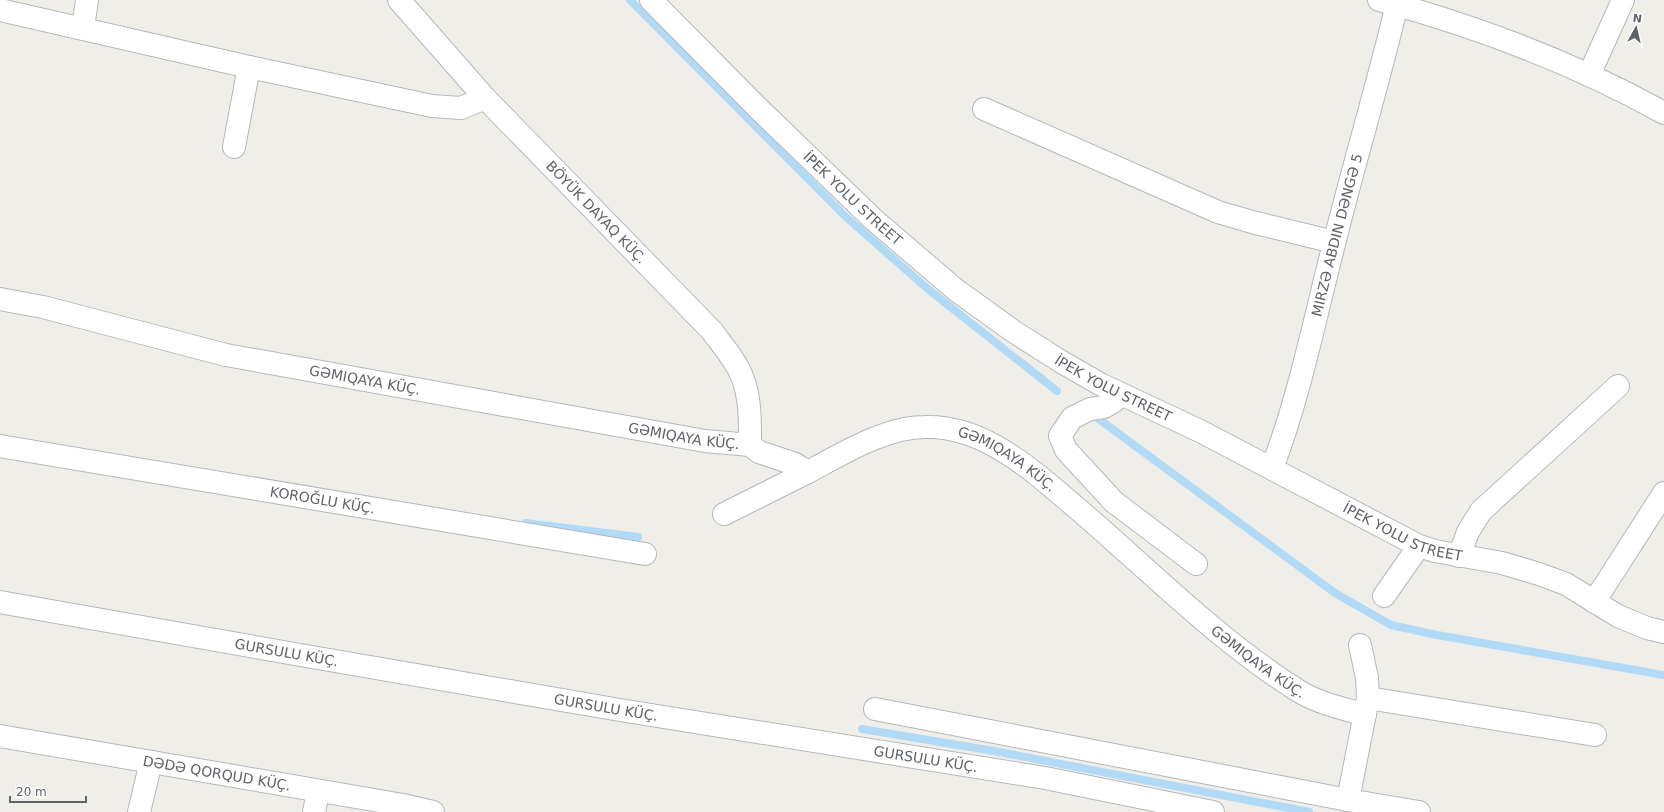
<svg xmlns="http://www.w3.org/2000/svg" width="1664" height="812" font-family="'DejaVu Sans',sans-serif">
  <rect width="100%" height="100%" fill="#f0eee8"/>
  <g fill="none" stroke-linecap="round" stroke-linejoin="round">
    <path stroke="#b1daf7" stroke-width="8" d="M630,0L846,217L929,290L1057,391
      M1096,417L1335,593L1391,625L1437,635L1664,675
      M526,523L638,537
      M862,729L994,751L1309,812"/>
    <defs>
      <g id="minor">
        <path id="s1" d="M399,0L485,98L712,331C720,342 730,354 737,366C751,390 750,418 750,445"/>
        <path id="s2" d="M651,0L760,110L873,219L956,290L1013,331L1060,361L1100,384L1202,432L1419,546L1435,551L1502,563L1539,574L1566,584L1618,616L1647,628L1664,632"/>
        <path d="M1379,0C1479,27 1574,63 1664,113"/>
        <path d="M0,10L249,67L432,106L461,108L485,98"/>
        <path d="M83,28L87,0"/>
        <path d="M1589,75L1623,0"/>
        <path d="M984,109L1218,212L1252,222L1334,242"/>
        <path d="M234,147L249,67"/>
        <path id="s3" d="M0,299L43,307L226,355L705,441L750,445L759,452L795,464L808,472C842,454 885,427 925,427C948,426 974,434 995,446C1031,466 1062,496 1094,523C1159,580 1224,644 1297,690C1317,703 1342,708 1365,715"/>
        <path d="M1121,395L1113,402L1104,407L1090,409L1072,418L1060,436L1066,450L1114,502L1196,564"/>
        <path id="s4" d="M0,446L645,554"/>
        <path id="s5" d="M1272,468C1300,395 1315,317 1335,240C1355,160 1379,81 1398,0"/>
        <path d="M724,514L808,472"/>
        <path d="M1459,556L1468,532L1481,511L1618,386"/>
        <path d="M1384,596L1419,546"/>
        <path id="s6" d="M0,602L306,656L620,710L1045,778L1213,812"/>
        <path d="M1594,602L1664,493"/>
        <path d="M1368,698L1595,735"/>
        <path d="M875,709L1348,800L1419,812"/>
        <path id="s7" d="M0,736L403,805L433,812"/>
        <path d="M1348,800L1368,698L1367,678L1360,645"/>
        <path d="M139,812L151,762"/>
        <path d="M314,812L318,791"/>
      </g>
    </defs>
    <use href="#minor" stroke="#b5b8bb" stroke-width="24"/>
    <use href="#minor" stroke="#fff" stroke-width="22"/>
  </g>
  <g text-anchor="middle" stroke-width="4" stroke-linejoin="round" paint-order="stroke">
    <g font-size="14" fill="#5f6367" stroke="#fff">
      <text dy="5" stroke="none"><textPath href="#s2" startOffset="283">İPEK YOLU STREET</textPath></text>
      <text dy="5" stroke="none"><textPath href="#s1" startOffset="290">BÖYÜK DAYAQ KÜÇ.</textPath></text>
      <text dy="5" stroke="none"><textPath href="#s5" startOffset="242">MIRZƏ ABDIN DƏNGƏ 5</textPath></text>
      <text dy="5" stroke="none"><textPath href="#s3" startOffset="374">GƏMIQAYA KÜÇ.</textPath></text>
      <text dy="5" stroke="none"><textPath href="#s2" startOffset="607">İPEK YOLU STREET</textPath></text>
      <text dy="5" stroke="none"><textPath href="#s3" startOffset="698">GƏMIQAYA KÜÇ.</textPath></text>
      <text dy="5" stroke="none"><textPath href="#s3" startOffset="1046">GƏMIQAYA KÜÇ.</textPath></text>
      <text dy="5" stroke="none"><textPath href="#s4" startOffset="327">KOROĞLU KÜÇ.</textPath></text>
      <text dy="5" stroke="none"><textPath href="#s2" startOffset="931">İPEK YOLU STREET</textPath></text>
      <text dy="5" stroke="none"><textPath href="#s6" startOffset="291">GURSULU KÜÇ.</textPath></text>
      <text dy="5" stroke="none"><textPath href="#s3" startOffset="1370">GƏMIQAYA KÜÇ.</textPath></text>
      <text dy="5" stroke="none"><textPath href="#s6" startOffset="615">GURSULU KÜÇ.</textPath></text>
      <text dy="5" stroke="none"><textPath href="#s6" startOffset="939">GURSULU KÜÇ.</textPath></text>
      <text dy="5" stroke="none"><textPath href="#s7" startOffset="220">DƏDƏ QORQUD KÜÇ.</textPath></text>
    </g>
  </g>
  <g transform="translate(1636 28) rotate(8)" stroke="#ffffff" stroke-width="3" paint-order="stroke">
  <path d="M0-3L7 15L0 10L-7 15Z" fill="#5f6367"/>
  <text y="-6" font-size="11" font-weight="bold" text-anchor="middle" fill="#5f6367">N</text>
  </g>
  <path d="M10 796v6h76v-6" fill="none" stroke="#5f6367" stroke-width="2"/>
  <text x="16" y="796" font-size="12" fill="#5f6367" stroke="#ffffff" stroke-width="3" paint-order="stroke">20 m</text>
</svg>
